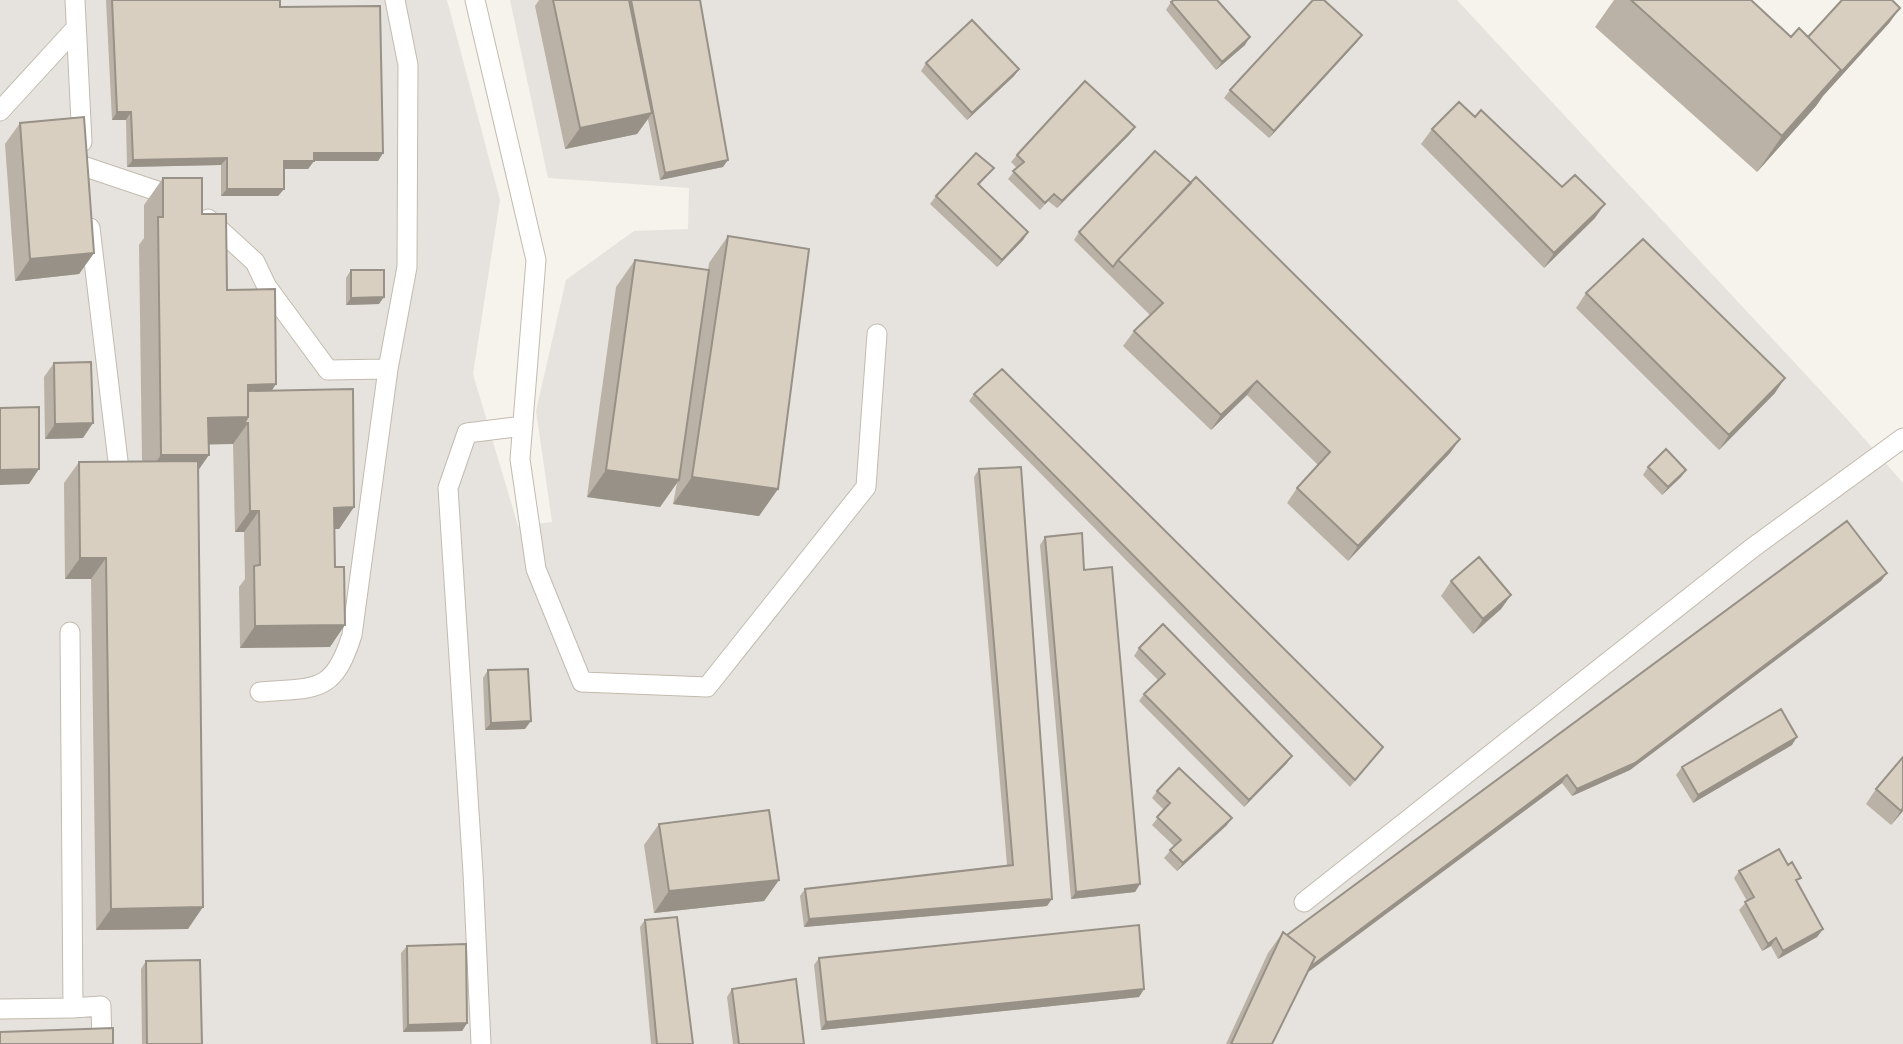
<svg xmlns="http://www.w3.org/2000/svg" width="1903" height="1044" font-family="Overpass,sans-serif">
  <rect width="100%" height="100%" fill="#f6f3ec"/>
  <path fill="#e6e2dd" d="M0,0H447L500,200L473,374L518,526L552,522L536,411L566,280L634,231L688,229L689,188L548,178L510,0H1457L1847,419L1903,483V1044H0Z"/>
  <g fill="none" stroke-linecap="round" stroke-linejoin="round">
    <defs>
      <path id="lane" d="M75,0L82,142
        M475,0L536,260L520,459L536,569L582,682L707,687L866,487L877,334
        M0,111L76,28
        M83,166L178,198
        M208,219L255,262L267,287L328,370L388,369L352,635C333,695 316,687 260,692
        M90,228L118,461
        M388,369L407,267L408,65L395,0
        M1304,902L1751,549L1903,438
        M73,1008L101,1006L102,1044
        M0,1009L73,1008L70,632
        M481,1044L473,873L448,488L467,433L523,426"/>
    </defs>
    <use href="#lane" stroke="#c2bbae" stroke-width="21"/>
    <use href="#lane" stroke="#fff" stroke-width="19"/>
  </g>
  <path fill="#bab2a6" d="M106,0H280V7L383,153L378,161H314L308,169H284V189L278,196H221V165L127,167L126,120H112Z
    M539,0H700L723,167L660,180L648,119L637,134L565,149L535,6Z
    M1614,0H1751L1791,37H1808L1890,22L1823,96L1816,106L1757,172L1595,27Z
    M1171,2L1245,45L1216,70L1166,10Z
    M1362,35L1357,42L1269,138L1224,98L1230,90Z
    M926,63L1019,69L1014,76L967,120L921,71Z
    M1475,117L1595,218L1544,268L1421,144L1432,129Z
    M20,123L94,253L79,274L15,281L5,144Z
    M1130,134L1057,208L1048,201L1040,210L1008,179L1017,168L1011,162L1017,155Z
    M988,175L979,185L1028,232L1023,240L997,267L930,204L936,196Z
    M163,178L202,214L227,290L276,384L272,390L354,507L339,529H334L330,647L240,648L239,587L245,579L244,532H235L233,444H209L198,470L188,929L96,930L91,579H65L64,483L79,462L142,461L139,245L144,238V205Z
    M1079,232L1460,439L1450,453L1348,561L1287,503L1297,488L1318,465L1247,395L1211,430L1123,346L1134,331L1150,315L1074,240Z
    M728,236L778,489L759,516L673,504L677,483L660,507L587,497L616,287L635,260L708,270L709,263Z
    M351,270L379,304L346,305V278Z
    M1586,293L1775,393L1719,450L1576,308Z
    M54,363L83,438L45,439L44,377Z
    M974,394L1377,754L1350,787L969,401Z
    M1648,467L1686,470L1681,477L1662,495L1643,475Z
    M979,469L1047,906L804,927L800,896L805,889L1007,865L974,477Z
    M1045,537L1084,570L1140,884L1135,892L1071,899L1040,545Z
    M1887,573L1881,581L1630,770L1572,796L1562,783L1307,973L1272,1044H1226L1268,953L1283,932L1287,935Z
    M1451,581L1511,595L1501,609L1473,634L1441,596Z
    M1139,648L1287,763L1244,807L1139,701L1144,694L1158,680L1134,656Z
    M488,670L525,729L485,730L483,678Z
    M1792,745L1693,803L1676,775L1682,767Z
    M1876,789L1903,811L1891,825L1866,804Z
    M1157,791L1227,825L1177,871L1164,858L1174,846L1152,825L1164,810L1152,798Z
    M659,824L779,880L764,901L654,913L644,845Z
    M1739,871L1797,883L1823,929L1817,937L1778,959L1771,946L1762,951L1739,910L1747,901L1734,878Z
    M645,920L693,1044H651L640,927Z
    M407,946L467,1023L462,1031L403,1032L401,953Z
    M819,958L1144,989L1139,997L821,1030L814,965Z
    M146,961L202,1044H142L141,969Z
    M732,989L804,1044H733L727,997Z"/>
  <path fill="#979187" d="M1900,8L1890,22L1823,96L1833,81Z
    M1362,35L1357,42L1269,138L1274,131Z
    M1250,37L1245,45L1216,70L1222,62Z
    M1019,69L1014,76L967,120L972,113Z
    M1841,70L1816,106L1757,172L1782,136Z
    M117,112H131L126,120H112Z
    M652,113L637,134L565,149L580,128Z
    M1135,127L1130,134L1057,208L1062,201Z
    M314,153H383L378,161H308Z
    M227,158L221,165L127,167L133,160Z
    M728,160L723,167L660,180L665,173Z
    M284,161H314L308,169H278Z
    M227,189H284L278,196H221Z
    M1605,204L1595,218L1544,268L1554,253Z
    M1028,232L1023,240L997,267L1002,260Z
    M94,253L79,274L15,281L30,259Z
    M384,297L379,304L346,305L351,298Z
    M1785,378L1775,393L1719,450L1729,435Z
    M1257,381L1247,395L1211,430L1221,415Z
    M276,384L257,412H244L248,385Z
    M248,417V423L233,444L189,445L208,418Z
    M93,423L83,438L45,439L55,424Z
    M1460,439L1450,453L1348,561L1358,546Z
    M161,455H209L190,482H142Z
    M39,469L29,484L0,485V470Z
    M606,470L679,480L660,507L587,497Z
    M1686,470L1681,477L1662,495L1668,487Z
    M692,477L778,489L759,516L673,504Z
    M354,507L339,529H319L334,508Z
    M250,511H259L244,532H235Z
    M80,558H106L91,579H65Z
    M1887,573L1881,581L1630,770L1572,796L1577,789Z
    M1511,595L1501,609L1473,634L1483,619Z
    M345,625L330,647L240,648L255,626Z
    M531,721L525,729L485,730L491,723Z
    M1797,737L1792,745L1693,803L1698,795Z
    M1292,756L1287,763L1244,807L1249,800Z
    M1567,775L1562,783L1300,978L1305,971Z
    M1903,808V811L1891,825Z
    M1232,818L1227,825L1177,871L1183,863Z
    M779,880L764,901L654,913L669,891Z
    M1140,884L1135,892L1071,899L1076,892Z
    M1052,899L1047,906L804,927L809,919Z
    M203,907L188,929L96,930L111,909Z
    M1823,929L1817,937L1778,959L1783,951Z
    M1776,938L1771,946L1762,951L1768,944Z
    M1144,989L1139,997L821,1030L826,1022Z
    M467,1023L462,1031L403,1032L408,1025Z"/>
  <path fill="#d8cfc1" stroke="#979187" stroke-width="2" d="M112,0H280V7L380,6L383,153H314V161H284V189H227V158L133,160L131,112H117Z
    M553,0H629L652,113L580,128Z
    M631,0H700L728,160L665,173Z
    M1174,0H1217L1250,37L1222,62L1171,2Z
    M1313,0H1324L1362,35L1274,131L1230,90Z
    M1631,0H1751L1791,37L1799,28L1841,70L1782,136Z
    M1842,0H1892L1900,8L1833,81L1841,70L1808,37Z
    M972,20L1019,69L972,113L926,63Z
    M1085,81L1135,127L1062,201L1054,194L1045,203L1013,171L1024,162L1017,155Z
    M1459,102L1475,117L1481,110L1562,187L1575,175L1605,204L1554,253L1432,129Z
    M84,117L94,253L30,259L20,123Z
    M1155,151L1191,183L1118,260L1113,267L1079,232Z
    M976,153L994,168L978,184L1028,232L1002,260L936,196Z
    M1196,177L1460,439L1358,546L1297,488L1330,452L1257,381L1221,415L1134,331L1163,303L1118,260Z
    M163,178H202V214H226L227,290L275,289L276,384L248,385V417L208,418L209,455H161L158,217H163Z
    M728,236L809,249L778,489L692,477Z
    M1643,239L1785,378L1729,435L1586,293Z
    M635,260L709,270L679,480L606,470Z
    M351,270H384V297L351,298Z
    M91,362L93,423L55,424L54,363Z
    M1002,369L1383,747L1355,780L974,394Z
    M353,389L354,507L334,508L335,567H344L345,625L255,626L254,566L260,565L259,511H250L248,423H244L248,417V391Z
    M39,407V469L0,470V408Z
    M1666,449L1686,470L1668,487L1648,467Z
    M198,461L203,907L111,909L106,558H80L79,462Z
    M1021,467L1052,899L809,919L805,889L1013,865L979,469Z
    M1847,521L1887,573L1635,763L1577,789L1567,775L1310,967L1315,957L1287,935Z
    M1082,533L1084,570L1112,567L1140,884L1076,892L1045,537Z
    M1479,557L1511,595L1483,619L1451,581Z
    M1163,624L1292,756L1249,800L1144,694L1165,674L1139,648Z
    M528,669L531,721L491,723L488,670Z
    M1781,709L1797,737L1698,795L1682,767Z
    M1903,757V808L1901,811L1876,789Z
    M1179,768L1232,818L1183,863L1170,850L1181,840L1157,817L1170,803L1157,791Z
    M769,810L779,880L669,891L659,824Z
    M1779,849L1788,865L1792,862L1801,878L1796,880L1823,929L1783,951L1776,938L1768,944L1745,902L1754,897L1739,871Z
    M677,917L693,1044H657L645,920Z
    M1139,925L1144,989L826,1022L819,958Z
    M1283,932L1315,957L1272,1044H1231Z
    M466,944L467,1023L408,1025L407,946Z
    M200,960L202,1044H147L146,961Z
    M796,979L804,1044H739L732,989Z
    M113,1028V1044H0V1032Z"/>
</svg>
